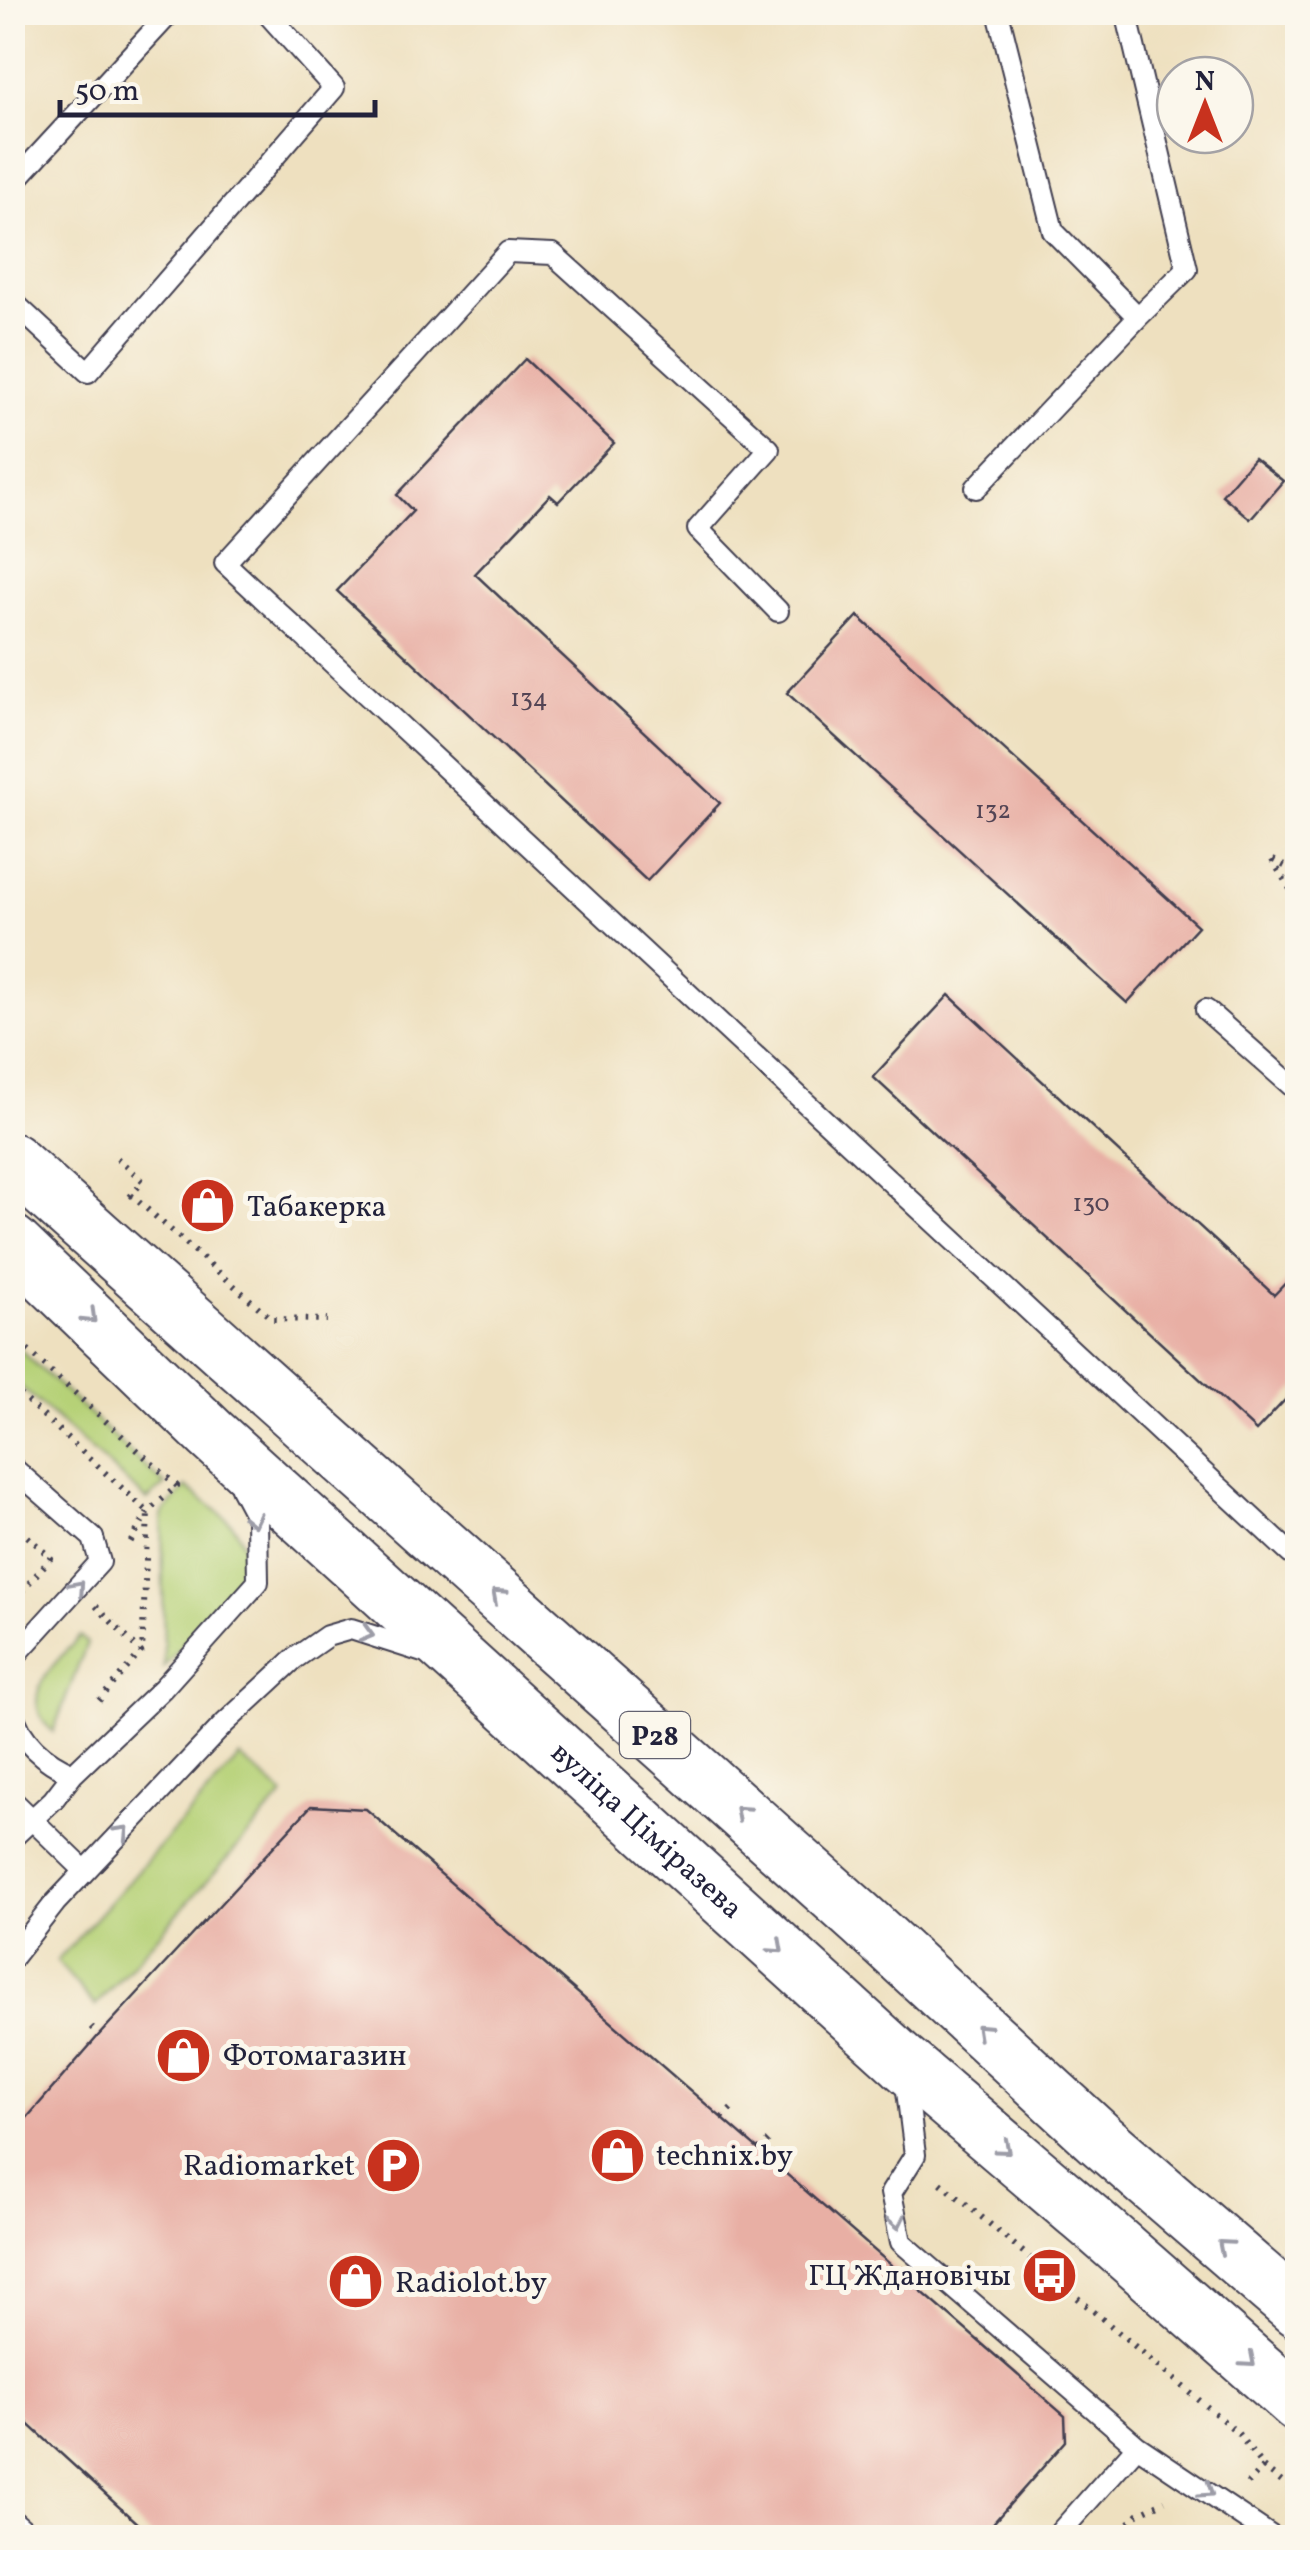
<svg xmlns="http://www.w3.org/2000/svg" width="1310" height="2550" font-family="Vollkorn,serif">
  <rect width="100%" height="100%" fill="#fbf7ec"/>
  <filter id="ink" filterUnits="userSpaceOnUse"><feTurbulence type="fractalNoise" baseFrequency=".01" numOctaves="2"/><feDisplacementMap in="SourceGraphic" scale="20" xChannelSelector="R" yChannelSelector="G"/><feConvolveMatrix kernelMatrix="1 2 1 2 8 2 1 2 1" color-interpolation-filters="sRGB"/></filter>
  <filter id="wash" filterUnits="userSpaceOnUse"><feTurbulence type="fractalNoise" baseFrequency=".0048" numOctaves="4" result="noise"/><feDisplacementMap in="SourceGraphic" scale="40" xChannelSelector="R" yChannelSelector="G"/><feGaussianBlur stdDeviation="2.25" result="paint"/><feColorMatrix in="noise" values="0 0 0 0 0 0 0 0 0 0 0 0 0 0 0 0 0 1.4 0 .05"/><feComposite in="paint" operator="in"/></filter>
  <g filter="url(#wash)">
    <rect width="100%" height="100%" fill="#eee0bf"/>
    <path fill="#b6d177" stroke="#6c7a59" stroke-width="2.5" d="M13,1343L165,1485L147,1500L13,1380Z
      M186,1487C217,1513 253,1527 244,1572L164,1667L162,1514Z
      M80,1636L87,1643L53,1732C14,1695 55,1665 80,1636Z
      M240,1757L284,1795L95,2006L57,1961Z"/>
    <g id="blocks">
      <path fill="#e8afa4" d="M525,359L614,443L558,502L550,495L475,574L720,803L647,881L337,591L413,511L397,495Z
        M1254,458L1283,481L1250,519L1222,495Z
        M858,616L1198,926L1127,1003L787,693Z
        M949,995L1274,1295L1298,1270V1386L1256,1431L873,1077Z
        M311,1806L366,1809L1065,2416L1066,2441L980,2538H153L12,2409V2135L99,2035Z"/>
    </g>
  </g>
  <g filter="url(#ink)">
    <use href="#blocks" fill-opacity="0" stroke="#413e4f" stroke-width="2.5"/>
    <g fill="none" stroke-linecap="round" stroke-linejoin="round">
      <defs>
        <path id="lane" d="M998,12L1053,231L1138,317L1187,269L1126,12
          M12,184L171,12
          M12,301L88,372L334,88L266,12
          M976,488L1138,317
          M778,611L698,529L769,449L553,254L508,252L225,563L1291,1554
          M1206,1010L1292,1086L1298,1081
          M12,1467L93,1538L100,1562L12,1659
          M12,1710C19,1741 45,1762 73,1774
          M12,1800L85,1871
          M12,1838L53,1800L73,1774L163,1688L258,1582L257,1518L241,1488
          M12,1958L55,1903L225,1723L294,1659L327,1636L351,1629L429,1654
          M905,2075L915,2155L891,2193L901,2242L1137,2446L1274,2538
          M12,2520L33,2538
          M1055,2538L1137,2446"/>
        <g id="primary">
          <path d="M12,1161L863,1921L1101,2140L1298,2310"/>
          <path id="s1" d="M12,1243L211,1434L903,2062L1092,2223L1298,2404"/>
        </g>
      </defs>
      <use href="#lane" stroke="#413e4f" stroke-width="24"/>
      <use href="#primary" stroke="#413e4f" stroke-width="59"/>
      <path stroke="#413e4f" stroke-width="6" stroke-dasharray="2.5 8" stroke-linecap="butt" d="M1272,860L1298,902
        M1273,860L1298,873
        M117,1158L143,1181L128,1199
        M131,1195L272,1319L327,1320
        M12,1336L177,1486L148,1512L127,1548
        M12,1387L148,1512L142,1653
        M12,1522L51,1558L12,1602
        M96,1606L141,1652L96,1704
        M91,2027L99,2035
        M722,2118L735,2105
        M759,2150L771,2138
        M941,2183L1237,2432L1263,2467L1247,2484
        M1263,2467L1298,2495
        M1115,2538L1138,2514L1165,2501"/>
      <use href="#lane" stroke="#fff" stroke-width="20"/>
      <use href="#primary" stroke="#fff" stroke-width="55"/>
    </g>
    <defs><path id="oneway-chevron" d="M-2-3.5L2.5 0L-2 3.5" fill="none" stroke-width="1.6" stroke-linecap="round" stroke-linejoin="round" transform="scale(2.5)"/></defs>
    <g stroke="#9c9ca7">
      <use href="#oneway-chevron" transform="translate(90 1317) rotate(44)"/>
      <use href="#oneway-chevron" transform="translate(253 1520) rotate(77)"/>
      <use href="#oneway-chevron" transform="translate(78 1587) rotate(-48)"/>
      <use href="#oneway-chevron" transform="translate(498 1595) rotate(-138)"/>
      <use href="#oneway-chevron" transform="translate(367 1634) rotate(16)"/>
      <use href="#oneway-chevron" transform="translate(741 1812) rotate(-138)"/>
      <use href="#oneway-chevron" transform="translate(123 1832) rotate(-46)"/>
      <use href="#oneway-chevron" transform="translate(777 1947) rotate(42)"/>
      <use href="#oneway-chevron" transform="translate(982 2030) rotate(-137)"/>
      <use href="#oneway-chevron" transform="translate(1004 2148) rotate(40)"/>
      <use href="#oneway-chevron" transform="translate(897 2222) rotate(78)"/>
      <use href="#oneway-chevron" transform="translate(1224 2246) rotate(-139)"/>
      <use href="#oneway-chevron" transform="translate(1249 2361) rotate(41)"/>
      <use href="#oneway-chevron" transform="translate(1207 2491) rotate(33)"/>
    </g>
  </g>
  <defs>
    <symbol id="shop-disc" viewBox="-11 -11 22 22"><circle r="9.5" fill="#c8321e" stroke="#fbf7ec"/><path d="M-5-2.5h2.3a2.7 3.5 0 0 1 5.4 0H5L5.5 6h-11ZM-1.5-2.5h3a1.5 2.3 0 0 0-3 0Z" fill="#fff"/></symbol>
    <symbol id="parking-disc" viewBox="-11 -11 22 22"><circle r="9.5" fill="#c8321e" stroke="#fbf7ec"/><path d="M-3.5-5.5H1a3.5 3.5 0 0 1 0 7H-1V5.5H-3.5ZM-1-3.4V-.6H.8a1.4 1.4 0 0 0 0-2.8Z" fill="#fff"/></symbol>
    <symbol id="bus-disc" viewBox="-11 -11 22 22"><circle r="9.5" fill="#c8321e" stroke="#fbf7ec"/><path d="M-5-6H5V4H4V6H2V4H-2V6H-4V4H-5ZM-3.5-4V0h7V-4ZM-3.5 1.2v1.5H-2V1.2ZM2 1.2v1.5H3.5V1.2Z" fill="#fff"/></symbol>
  </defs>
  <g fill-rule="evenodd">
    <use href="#shop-disc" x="176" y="1174" width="63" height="63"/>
    <use href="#shop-disc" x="152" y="2024" width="63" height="63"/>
    <use href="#shop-disc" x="586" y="2124" width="63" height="63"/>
    <use href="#parking-disc" x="362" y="2134" width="63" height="63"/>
    <use href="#bus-disc" x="1018" y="2244" width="63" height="63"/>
    <use href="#shop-disc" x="324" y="2250" width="63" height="63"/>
  </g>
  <g text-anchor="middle" stroke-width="10" stroke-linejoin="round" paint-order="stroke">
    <g font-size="25" fill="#544555">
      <text x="529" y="706">134</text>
      <text x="993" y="818">132</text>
      <text x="1091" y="1211">130</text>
    </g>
    <rect fill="#fbf7ec" stroke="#636270" stroke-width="2.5" x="620" y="1712" width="70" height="46" rx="8"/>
    <g font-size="28" font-weight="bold" fill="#22223b">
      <text x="655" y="1745">Р28</text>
    </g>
    <g font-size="30" fill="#22223b" stroke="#fbf7ec" text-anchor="start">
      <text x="247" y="1216">Табакерка</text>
      <text x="223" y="2065">Фотомагазин</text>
      <text x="656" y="2165">technix.by</text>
      <text x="355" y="2175" text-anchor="end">Radiomarket</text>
      <text x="1011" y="2285" text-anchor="end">ГЦ Ждановічы</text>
      <text x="395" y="2292">Radiolot.by</text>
    </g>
    <g font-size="30" fill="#22223b" stroke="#fbf7ec">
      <text dy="10" stroke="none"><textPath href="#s1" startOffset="865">вуліца Ціміразева</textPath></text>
    </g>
  </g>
  <rect width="1310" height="2550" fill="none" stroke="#fbf7ec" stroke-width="50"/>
  <g transform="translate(1205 105)"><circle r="48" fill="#fbf7ec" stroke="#a4a2a5" stroke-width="2.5"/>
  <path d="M0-8L18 38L0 25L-18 38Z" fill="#c8321e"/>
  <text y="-15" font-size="28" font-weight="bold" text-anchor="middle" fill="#22223b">N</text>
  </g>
  <path d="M60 100v15h315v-15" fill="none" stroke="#22223b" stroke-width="5"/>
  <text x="75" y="100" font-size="30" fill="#22223b" stroke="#fbf7ec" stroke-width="8" paint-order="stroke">50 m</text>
</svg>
